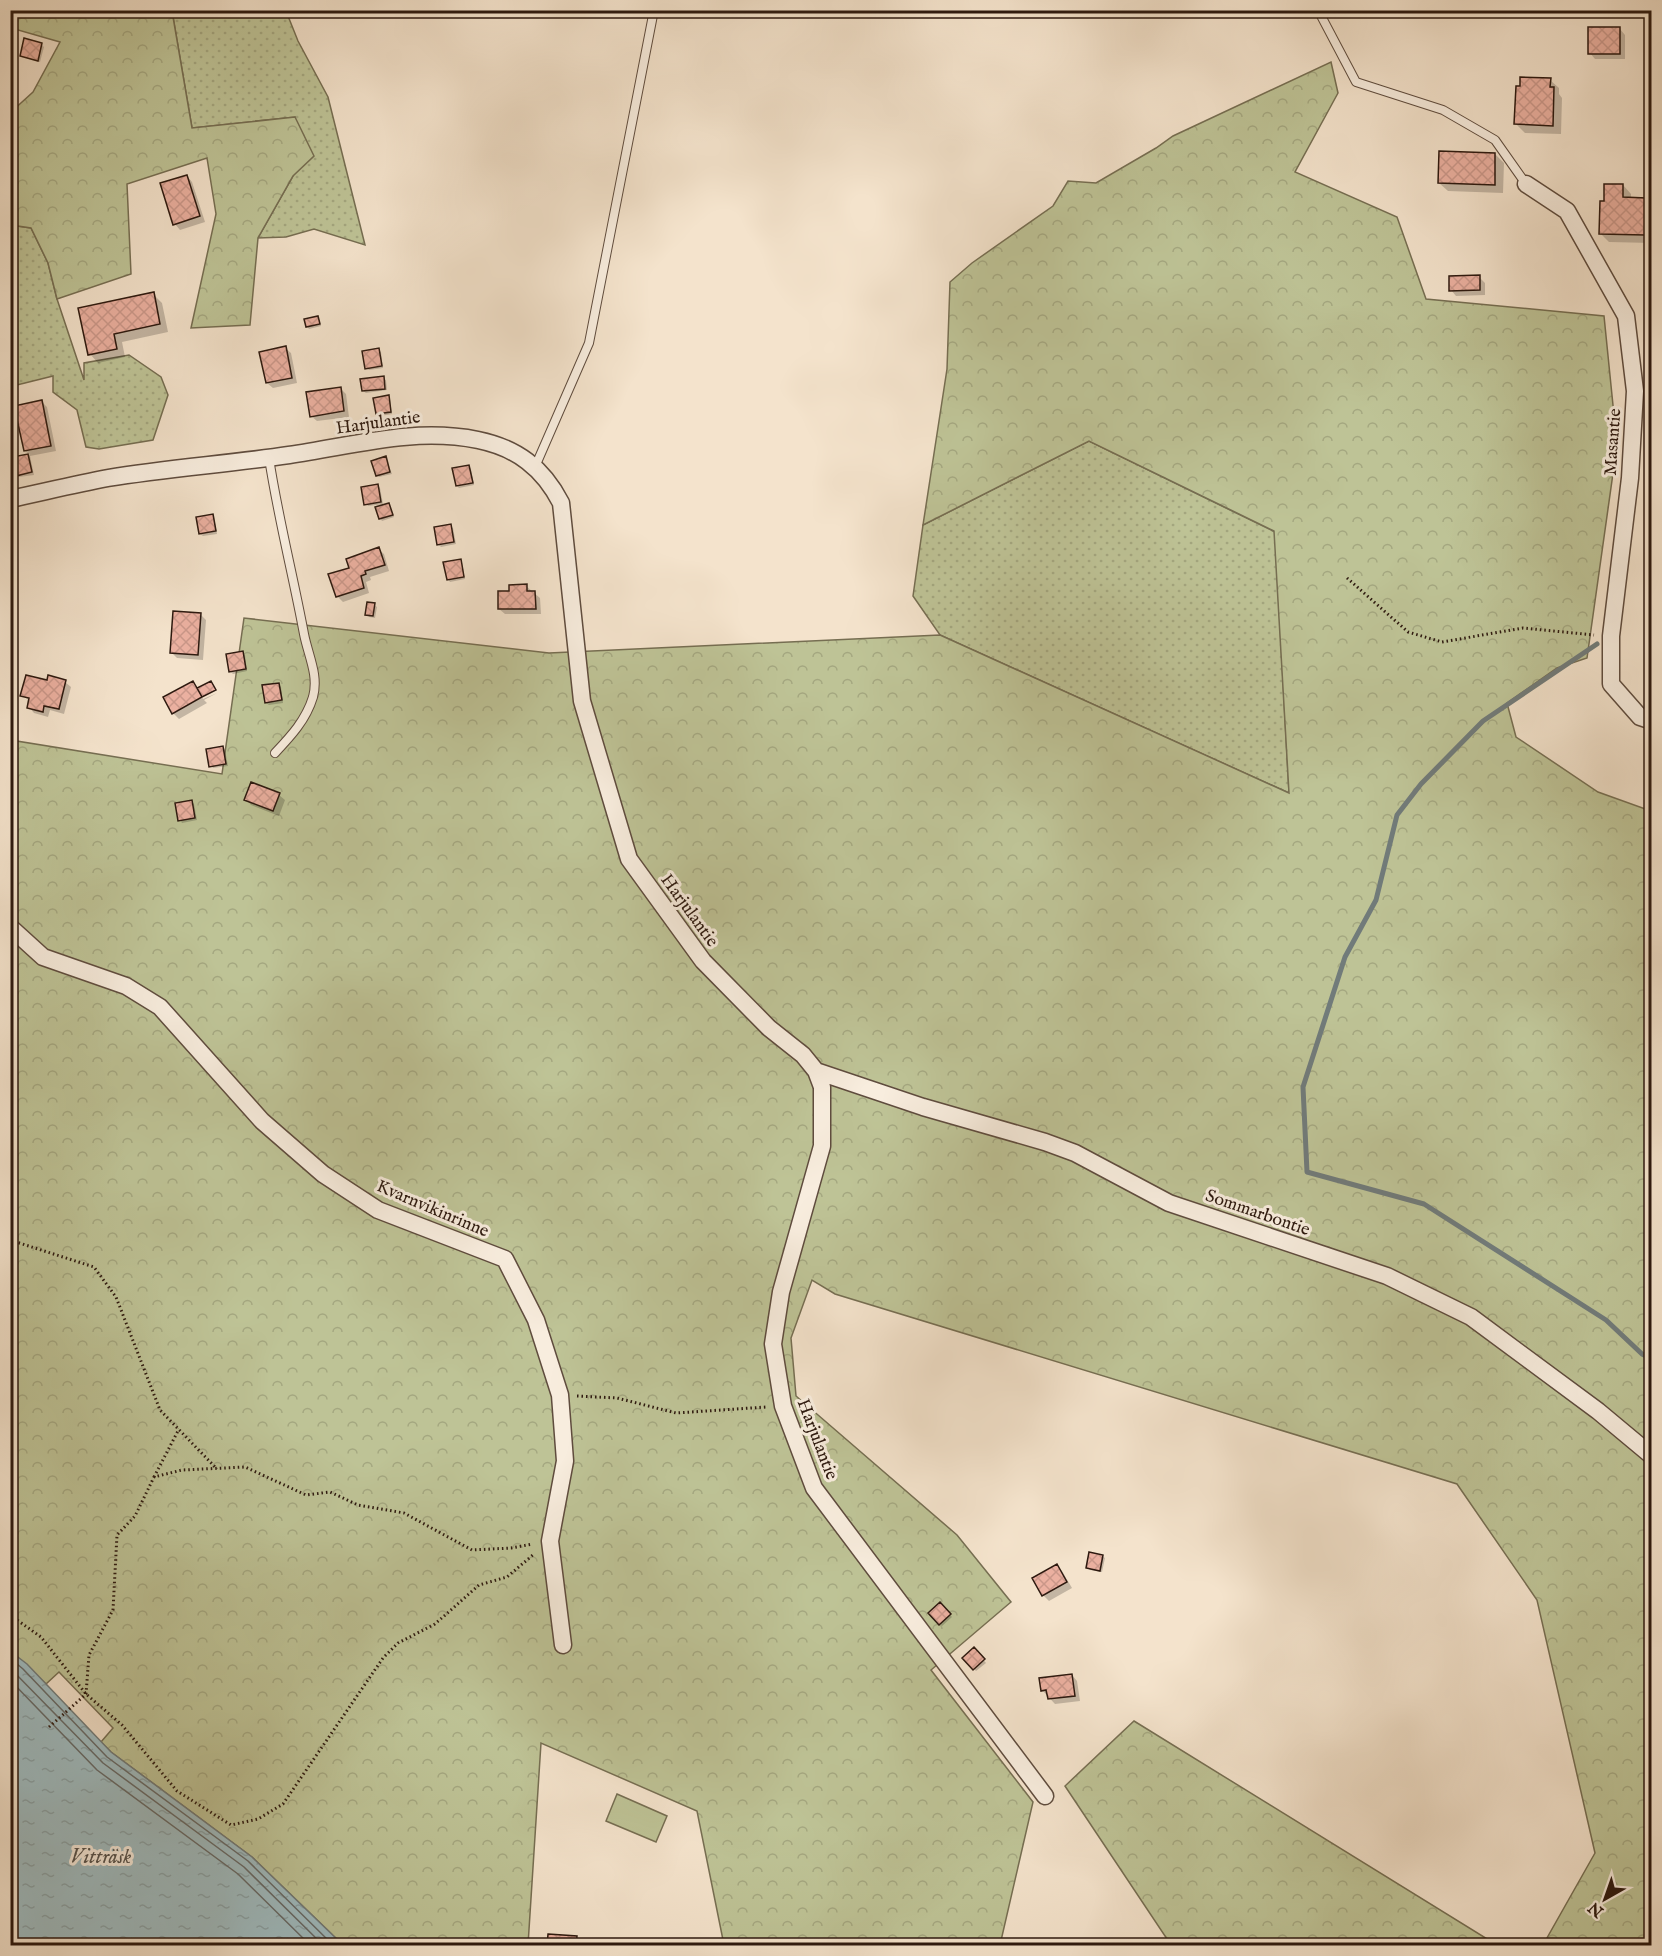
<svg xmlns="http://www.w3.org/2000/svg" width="1662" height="1956" font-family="'IM FELL English',serif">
  <defs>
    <pattern id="grass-dots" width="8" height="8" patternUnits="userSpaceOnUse" patternTransform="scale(1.5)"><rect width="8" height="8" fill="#bec396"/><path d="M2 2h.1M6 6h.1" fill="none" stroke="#a4a780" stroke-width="1.8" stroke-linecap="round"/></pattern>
    <pattern id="forest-crowns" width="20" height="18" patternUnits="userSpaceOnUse" patternTransform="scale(1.5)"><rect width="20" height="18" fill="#bec396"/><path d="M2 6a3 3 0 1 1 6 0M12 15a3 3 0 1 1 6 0" fill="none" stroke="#a4a780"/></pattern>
    <pattern id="water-ripples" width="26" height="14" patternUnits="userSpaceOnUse" patternTransform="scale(1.5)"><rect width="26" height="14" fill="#9fbcc1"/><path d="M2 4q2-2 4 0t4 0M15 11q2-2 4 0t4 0" fill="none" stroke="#89a1a5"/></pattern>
    <pattern id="building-cross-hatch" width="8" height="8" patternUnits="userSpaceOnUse" patternTransform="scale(1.5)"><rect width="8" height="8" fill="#ebb0a0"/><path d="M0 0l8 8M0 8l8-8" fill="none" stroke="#ca9789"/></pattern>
  </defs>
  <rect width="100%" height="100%" fill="#f4e3cc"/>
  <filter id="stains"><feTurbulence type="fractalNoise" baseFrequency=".00333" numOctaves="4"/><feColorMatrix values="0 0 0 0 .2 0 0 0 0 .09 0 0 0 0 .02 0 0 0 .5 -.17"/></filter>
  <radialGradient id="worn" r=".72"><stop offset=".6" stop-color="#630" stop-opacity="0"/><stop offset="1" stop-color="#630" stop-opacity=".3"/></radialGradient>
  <path fill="url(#grass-dots)" stroke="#766e52" stroke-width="1.5" d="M172,11H286L298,41L328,97L365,245L314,229L286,237L258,238L293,176L295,117L192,128Z
    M10,225L31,228L48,263L57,299L84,380V363L129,355L161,377L168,395L153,440L99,449L86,447L77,410L53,392V376L17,385L11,383Z
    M1089,441L1275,532L1289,793L940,635L913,596L923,525Z"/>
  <path fill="url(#forest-crowns)" stroke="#766e52" stroke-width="1.5" d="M172,11L192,128L295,117L314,156L293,176L258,238L250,325L191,328L216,214L207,158L127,184L131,274L57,299L48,263L31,228L11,225V112L33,92L60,42L11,28V11Z
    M1331,62L1338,93L1295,172L1397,217L1426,299L1604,316L1617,445L1587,658L1557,668L1507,703L1516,737L1598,792L1651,811V1945H1543L1595,1853L1537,1600L1457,1484L835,1294L812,1280L791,1338L796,1396L957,1535L1011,1602L931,1670L1033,1802L1000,1945H724L697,1811L541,1743L528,1945H343L252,1857L111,1752L101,1742L113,1728L59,1672L46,1684L11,1651L10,740L222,774L244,618L549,653L940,635L1289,793L1274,531L1089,441L923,525L947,369L950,282L972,263L1053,206L1068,181L1096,183L1156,148L1173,136Z
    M1134,1721L1497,1945H1171L1065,1786Z"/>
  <path fill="#bec396" stroke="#766e52" stroke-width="1.5" d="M617,1794L667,1816L656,1842L606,1821Z"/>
  <path fill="url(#water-ripples)" stroke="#717b7a" stroke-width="1.5" d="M10,1651L27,1664L111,1752L252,1857L343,1945H11Z"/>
  <path fill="#0003" d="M1620,29L1625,35V59H1595L1590,53Z
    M41,44L44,47L40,62L22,56Z
    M1550,80L1559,88V94L1562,98L1561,134L1525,133L1516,124Z
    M1495,154L1504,163L1503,193L1448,191L1439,183Z
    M187,176L192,182L205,222L180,230L175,224Z
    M1623,185L1631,194V199H1645L1652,206V243L1609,242L1600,233L1605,203Z
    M1479,277L1485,283V295L1456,296L1451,290Z
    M153,294L162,303L168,332L122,342L125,357L98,363L90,354Z
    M317,317L321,326L309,329L307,326Z
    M285,348L291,353L297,383L273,388L267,383Z
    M378,349L381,352L383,368L369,370L366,368Z
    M383,378L386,380L387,390L366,393L363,391Z
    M340,388L346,394L349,417L317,421L311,416Z
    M388,397L390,399L392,414L379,416L377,413Z
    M42,402L47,407L56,451L30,456L34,475L19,477L17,475L14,458L30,455L25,451Z
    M386,458L392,474L379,477L377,475Z
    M469,467L471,469L474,485L459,488L457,486Z
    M378,485L380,488L383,504L368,506L366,504Z
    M388,505L394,517L382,521L380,518Z
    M212,515L214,518L217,534L203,536L200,534Z
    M450,526L453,528L456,544L441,547L438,544Z
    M378,549L384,554L389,571L370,577L371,580L366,582L369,593L343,602L337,596L351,569Z
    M460,561L462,563L465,579L450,582L448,579Z
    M526,586L540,598L541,614H505L499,609L510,593Z
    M374,605L377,607L375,618L369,617L367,614Z
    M200,614L206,620L203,660L177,658L171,652Z
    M242,653L245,655L247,671L233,674L230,671Z
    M48,682H65L71,687L64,714L50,710L48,717L34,713L29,707L30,701L22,695Z
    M193,683L199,689L203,699L217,693L204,700L207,703L179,719L173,713Z
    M278,684L281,687L283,703L269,705L266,703Z
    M223,747L225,750L228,766L213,768L211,766Z
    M279,795L285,800L279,816L251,805L246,799Z
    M192,802L194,804L197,820L182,823L180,820Z
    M1102,1556L1105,1558L1102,1572L1090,1570L1088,1568Z
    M1056,1565L1062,1571L1072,1588L1049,1601L1043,1595L1034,1578Z
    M940,1604L952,1617L942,1626L930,1613Z
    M974,1649L986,1663L976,1671L964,1658Z
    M1072,1675L1077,1681L1080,1701L1055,1704L1042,1690Z
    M576,1937L585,1946H548Z"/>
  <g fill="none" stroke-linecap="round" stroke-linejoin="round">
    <path stroke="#666a68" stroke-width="1.5" d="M10,1658L23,1669L107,1757L248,1861L334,1946
      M10,1668L103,1763L244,1867L324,1946
      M10,1680L97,1770L238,1874L311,1946"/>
    <path stroke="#717b7a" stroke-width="5" d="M1597,644L1483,721L1421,784L1397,815L1376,900L1345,957L1303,1087L1307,1172L1424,1204L1606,1320L1642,1354L1652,1359"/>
  </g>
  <path fill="url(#building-cross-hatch)" stroke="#2d190f" stroke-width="1.5" d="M1588,27H1620V54H1588Z
    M24,38L42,43L38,61L20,56Z
    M1520,77L1551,78L1550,87H1554L1553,126L1514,124L1516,86H1520Z
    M1439,151L1495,153V185L1438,183Z
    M187,175L200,216L173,225L160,183Z
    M1604,184H1623V197L1646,198L1645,235L1599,234L1600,201H1604Z
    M1480,275V290L1449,291V276Z
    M154,292L160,324L114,334L117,349L88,355L78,308Z
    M318,316L320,324L306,327L304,319Z
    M286,346L292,378L266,383L259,352Z
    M379,348L382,366L365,369L362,351Z
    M384,376L385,389L362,391L360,379Z
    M341,387L344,411L310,417L306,392Z
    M389,395L391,412L376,414L373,398Z
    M42,400L51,446L24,451L14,406Z
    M28,454L32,472L16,476L12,457Z
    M386,456L390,472L376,476L371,461Z
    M469,465L473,483L456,486L452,468Z
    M378,484L381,502L364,505L361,487Z
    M389,503L393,515L379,519L375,507Z
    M213,514L216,531L199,534L196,517Z
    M451,524L454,542L437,545L434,527Z
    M379,547L385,565L365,571L366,574L361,576L364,588L336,597L328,574L349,568L346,559Z
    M461,559L464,577L447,580L443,562Z
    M527,584V591H535L536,609H498V591H509V585Z
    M367,602L375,603L373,616L365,615Z
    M173,611L201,613L198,655L170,653Z
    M243,651L246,669L229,672L226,654Z
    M26,675L47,680L48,675L66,680L59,709L44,706L43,712L27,708L29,698L20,696Z
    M193,681L202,697L172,714L163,697Z
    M211,681L216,690L202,697L197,688Z
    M279,683L282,700L265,703L262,685Z
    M223,746L226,764L209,767L206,749Z
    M251,782L280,793L273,811L244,800Z
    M192,800L195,818L178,821L175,803Z
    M1089,1552L1103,1555L1100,1571L1086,1568Z
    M1057,1564L1067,1582L1042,1596L1032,1578Z
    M940,1602L951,1614L939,1625L928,1613Z
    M974,1647L985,1659L973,1670L962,1658Z
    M1072,1674L1075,1696L1048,1699L1046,1690L1041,1691L1039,1678Z
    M548,1934L577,1936L576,1946H547Z"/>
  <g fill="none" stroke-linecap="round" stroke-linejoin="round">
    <defs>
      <path id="lane" d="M1318,10L1356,82L1443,110L1495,140L1526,184
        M269,458C278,517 293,575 304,634C308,655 319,675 313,697C306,720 291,736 275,753
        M535,467L589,343L654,10"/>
      <path id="street" d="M1526,184L1567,211L1626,316L1635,391L1630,478L1611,636V684L1640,717L1652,721
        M10,499C43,492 76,484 108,478C168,468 229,464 289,455C353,446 413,427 478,440C517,448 543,468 561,503L582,701L629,859L703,961L769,1028L803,1055L816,1071L822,1087V1146L781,1292L773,1344L783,1406L814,1488L1045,1796
        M10,927L43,957L126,986L160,1007L262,1121L323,1174L378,1210L505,1259L536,1320L560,1395L565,1461L550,1541L563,1645
        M816,1071L923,1107L1045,1142L1075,1153L1169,1203L1387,1276L1471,1317L1598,1411L1652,1456"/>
    </defs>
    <use href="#lane" stroke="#5f4c3e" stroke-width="10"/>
    <use href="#street" stroke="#5f4c3e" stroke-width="19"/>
    <path stroke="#2d190f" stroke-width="3" stroke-dasharray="1.5 3" stroke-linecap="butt" d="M1347,578L1408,632L1442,642L1523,628L1594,635
      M10,1240L94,1267L116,1297L160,1410L217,1469
      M577,1396L617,1398L676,1413L766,1407
      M154,1477L179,1429
      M10,1615L41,1637L86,1694L122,1725L177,1791L231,1825L258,1819L283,1804L383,1658L398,1643L435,1624L479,1585L507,1577L534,1554
      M49,1727L86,1694L89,1655L113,1610L117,1535L135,1516L154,1477L182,1470L245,1467L306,1495L330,1492L358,1505L404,1513L472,1550L511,1548L533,1544"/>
    <use href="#lane" stroke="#f8edde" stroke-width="8"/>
    <use href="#street" stroke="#f8edde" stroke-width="16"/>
  </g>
  <g text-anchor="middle" stroke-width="6" stroke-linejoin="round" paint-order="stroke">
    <g font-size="18" fill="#2d190f" stroke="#f8edde">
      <text transform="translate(378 422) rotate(-8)" y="6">Harjulantie</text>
      <text transform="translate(1612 442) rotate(-86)" y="6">Masantie</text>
      <text transform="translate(690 910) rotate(54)" y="6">Harjulantie</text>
      <text transform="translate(433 1208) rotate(23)" y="6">Kvarnvikinrinne</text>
      <text transform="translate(1258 1212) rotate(19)" y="6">Sommarbontie</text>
      <text transform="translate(818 1439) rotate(69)" y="6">Harjulantie</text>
    </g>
    <g font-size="20" font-style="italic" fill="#55524d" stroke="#f8edde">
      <text x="101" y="1863">Vitträsk</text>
    </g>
  </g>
  <rect width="1662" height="1956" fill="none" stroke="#f4e3cc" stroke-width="36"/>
  <rect x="12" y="12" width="1638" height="1932" fill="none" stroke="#2d190f" stroke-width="3"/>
  <rect x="18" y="18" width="1626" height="1920" fill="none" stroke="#2d190f" stroke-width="1.5"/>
  <g transform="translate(1605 1899) rotate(220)" stroke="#f8edde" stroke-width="4.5" paint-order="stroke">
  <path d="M0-4.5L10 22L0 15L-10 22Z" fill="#2d190f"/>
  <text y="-9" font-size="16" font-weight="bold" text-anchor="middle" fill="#2d190f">N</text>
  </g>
  <rect width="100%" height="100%" filter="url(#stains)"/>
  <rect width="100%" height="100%" fill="url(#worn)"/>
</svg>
